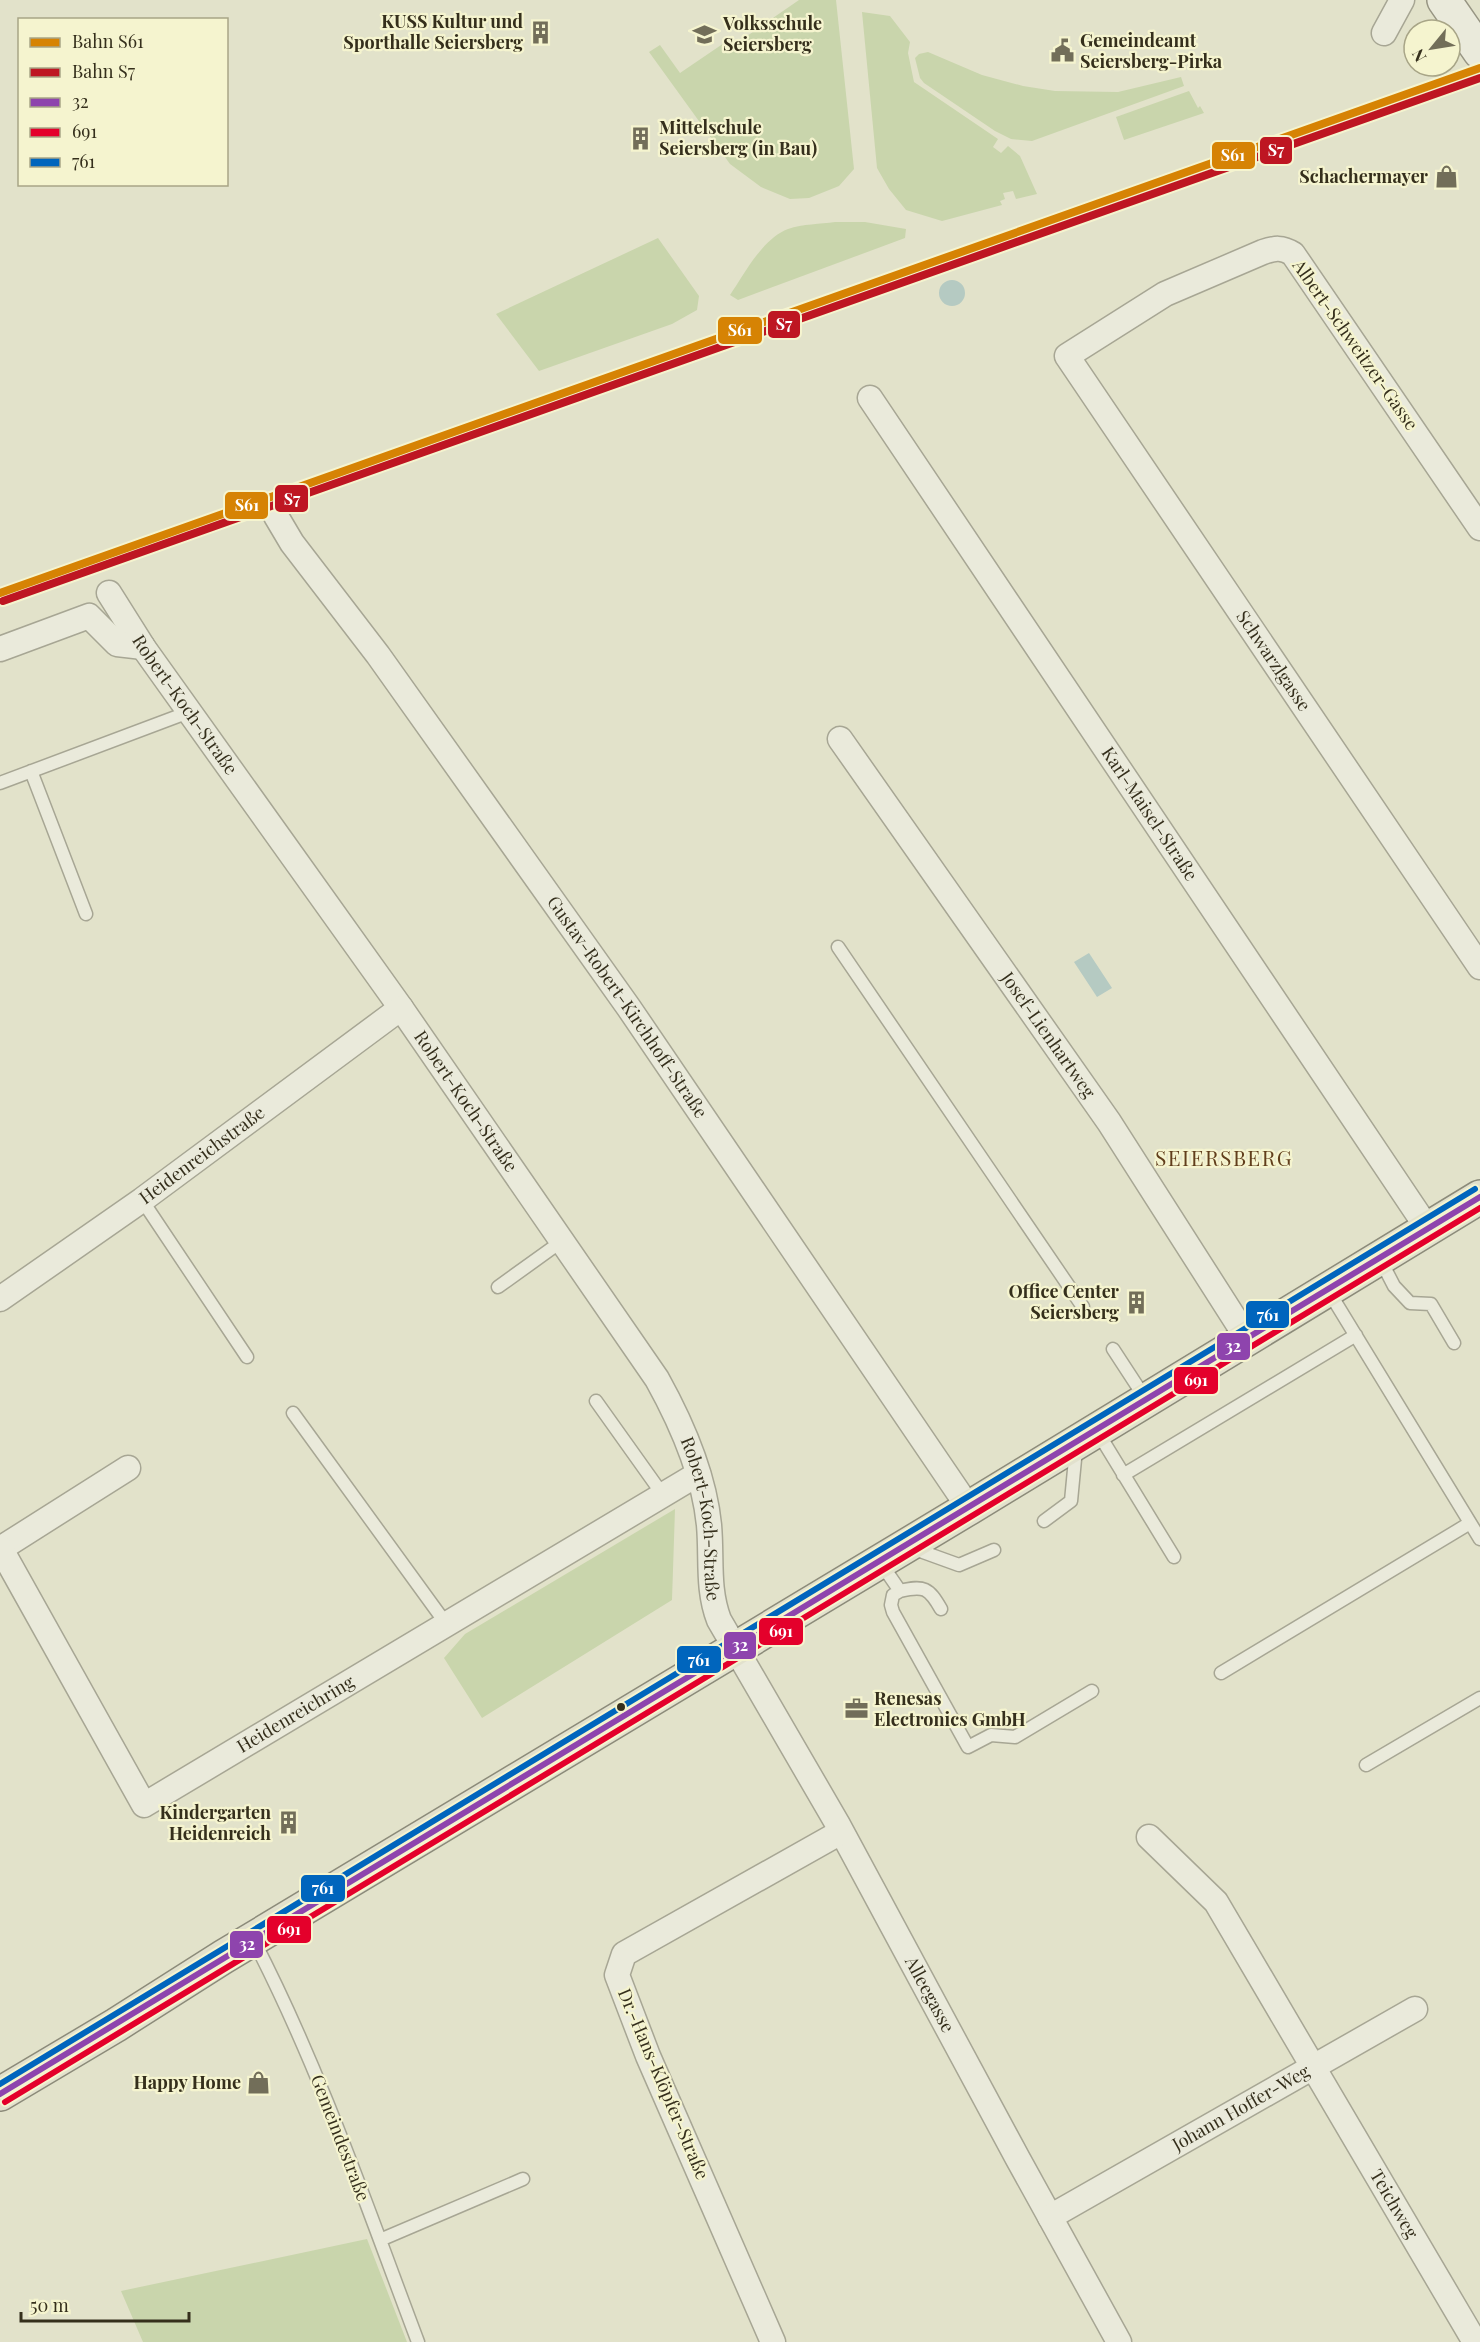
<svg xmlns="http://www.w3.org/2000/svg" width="1480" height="2342" font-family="'Playfair Display',serif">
  <rect width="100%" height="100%" fill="#e2e2ca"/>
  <path fill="#c9d5ac" d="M799,0H836L854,169L839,186L809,198L790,199L761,187L730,164L649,52L660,45L680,73L730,39L734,45Z
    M862,12L890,16L910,42L908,53L914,82L998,139L993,147L1001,153L1008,146L1020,156L1037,194L1016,199L1013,191L1003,193L1005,199L1000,201L1002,205L942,221L906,210L889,189L877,168Z
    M928,52L982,75L1023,86L1055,91L1118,92L1181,77L1184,86L1032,141L1011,139L995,131L924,83L920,78L915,58L919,54Z
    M1189,91L1198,108L1200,106L1204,113L1124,140L1116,117Z
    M835,222H865L906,229L905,238L738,300L730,295C745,273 762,239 788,229C803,224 820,224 835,222Z
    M658,238L699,296L697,310L672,324L539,371L496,314Z
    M675,1509L672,1600L482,1718L444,1658L465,1634Z
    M367,2239L407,2342H143L121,2291Z"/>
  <path fill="#b5cac2" d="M939 293a13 13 0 1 1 26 0a13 13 0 1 1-26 0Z
    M1089,953L1112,988L1097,997L1074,962Z"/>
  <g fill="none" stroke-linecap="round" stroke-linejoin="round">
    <defs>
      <path id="service" d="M31,771L86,914
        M0,783L189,712
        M838,947L1083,1307
        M142,1200L247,1357
        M1380,1259L1394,1286L1410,1303L1431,1304L1454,1343
        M498,1287L562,1241
        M1330,1289L1334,1300L1480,1539
        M1113,1349L1145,1398
        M596,1401L663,1495
        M293,1413L447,1625
        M1097,1431L1174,1557
        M1123,1475L1356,1335
        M1044,1521L1071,1501L1076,1449
        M912,1548L959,1565L994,1550
        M880,1562L900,1591L893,1595L891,1605L893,1612L968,1747L991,1735L1015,1737L1092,1691
        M900,1591C924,1585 929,1588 941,1609
        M1221,1673L1470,1523
        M1366,1765L1480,1698
        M254,1941C320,2069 367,2207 418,2342
        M380,2240L523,2179"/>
      <g id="minor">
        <path d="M1384,33L1402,0"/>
        <path id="s1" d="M870,398L1428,1229"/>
        <path id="s2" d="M276,516L292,543L378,655L629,1008L969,1508"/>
        <path id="s3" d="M1480,528L1293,254C1282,247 1275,248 1263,252L1165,294L1067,356L1480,967"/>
        <path id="s4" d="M109,593L143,647L401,1008L657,1379C682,1424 704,1474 709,1525C712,1558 707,1589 719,1620L837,1823L1018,2159L1119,2342"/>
        <path d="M0,649L89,616L117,644L143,647"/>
        <path id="s5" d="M840,739L1109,1122L1247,1338"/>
        <path id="s6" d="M0,1299L142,1200L401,1008"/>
        <path d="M0,1549L128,1468"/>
        <path id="s7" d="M1,1549L144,1805L698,1474"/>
        <path id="s8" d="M1149,1837L1216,1902L1475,2342"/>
        <path id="s9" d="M1050,2217L1415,2009"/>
        <path d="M773,2342L648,2056L617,1975L624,1954L841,1832"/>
      </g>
      <path id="secondary" d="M1444,0L1480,52"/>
      <path id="primary" d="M0,2094L116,2025L223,1957L969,1508L1480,1197"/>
    </defs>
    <use href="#service" stroke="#a7a694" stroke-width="15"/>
    <use href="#minor" stroke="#a7a694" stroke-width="27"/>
    <use href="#secondary" stroke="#979583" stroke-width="36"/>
    <use href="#primary" stroke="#8c8b7a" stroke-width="36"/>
    <use href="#service" stroke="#eaeadb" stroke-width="12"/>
    <use href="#minor" stroke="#eaeadb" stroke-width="24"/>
    <use href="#secondary" stroke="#eaeadb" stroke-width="33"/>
    <use href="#primary" stroke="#e2e1cd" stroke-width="33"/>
    <defs>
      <path id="bus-1" d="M0,2094L1480,1197"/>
      <path id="bus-2" d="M5,2102L1480,1208"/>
      <path id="bus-3" d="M0,2084L1475,1189"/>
    </defs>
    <use href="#bus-1" stroke="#f5f4cf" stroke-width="10"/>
    <use href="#bus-2" stroke="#f5f4cf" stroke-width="10"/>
    <use href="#bus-3" stroke="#f5f4cf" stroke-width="10"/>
    <use href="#bus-1" stroke="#8e44ad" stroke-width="6"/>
    <use href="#bus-2" stroke="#e4002b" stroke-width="6"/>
    <use href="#bus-3" stroke="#0065bd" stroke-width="6"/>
    <defs>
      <path id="rail-1" d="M0,593L1480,68"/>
      <path id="rail-2" d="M3,601L1480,78"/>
    </defs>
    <use href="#rail-1" stroke="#f5f4cf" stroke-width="12"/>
    <use href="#rail-2" stroke="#f5f4cf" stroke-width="12"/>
    <use href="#rail-1" stroke="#d68304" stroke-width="8"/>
    <use href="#rail-2" stroke="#be1622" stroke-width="8"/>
  </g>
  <defs>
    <symbol id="building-bare" viewBox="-9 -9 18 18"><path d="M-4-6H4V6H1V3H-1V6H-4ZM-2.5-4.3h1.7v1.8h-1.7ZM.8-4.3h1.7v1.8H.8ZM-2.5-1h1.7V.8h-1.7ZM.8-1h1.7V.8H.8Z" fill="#726e59" stroke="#f5f4cf" stroke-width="2.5" paint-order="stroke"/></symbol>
    <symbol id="school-bare" viewBox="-9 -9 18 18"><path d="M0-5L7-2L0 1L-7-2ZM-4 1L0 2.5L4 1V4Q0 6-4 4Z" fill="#726e59" stroke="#f5f4cf" stroke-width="2.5" paint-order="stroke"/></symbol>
    <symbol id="civic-bare" viewBox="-9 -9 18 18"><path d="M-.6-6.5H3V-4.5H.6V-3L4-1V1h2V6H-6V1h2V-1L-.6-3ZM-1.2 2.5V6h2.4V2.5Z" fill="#726e59" stroke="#f5f4cf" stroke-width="2.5" paint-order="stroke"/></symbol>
    <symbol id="shop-bare" viewBox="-9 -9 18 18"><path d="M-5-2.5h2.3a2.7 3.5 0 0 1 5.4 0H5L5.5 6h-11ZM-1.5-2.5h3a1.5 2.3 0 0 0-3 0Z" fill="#726e59" stroke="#f5f4cf" stroke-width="2.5" paint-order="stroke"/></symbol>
    <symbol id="office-bare" viewBox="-9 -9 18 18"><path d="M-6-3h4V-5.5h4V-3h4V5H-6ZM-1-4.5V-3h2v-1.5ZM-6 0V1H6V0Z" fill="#726e59" stroke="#f5f4cf" stroke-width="2.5" paint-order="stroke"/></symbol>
  </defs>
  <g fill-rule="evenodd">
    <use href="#building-bare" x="524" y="16" width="33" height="33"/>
    <use href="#school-bare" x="688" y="18" width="33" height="33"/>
    <use href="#civic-bare" x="1046" y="34" width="33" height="33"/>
    <use href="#building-bare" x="624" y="122" width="33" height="33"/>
    <use href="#shop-bare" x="1430" y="160" width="33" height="33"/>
    <use href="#building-bare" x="1120" y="1286" width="33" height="33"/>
    <use href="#office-bare" x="840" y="1692" width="33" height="33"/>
    <use href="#building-bare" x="272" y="1806" width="33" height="33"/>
    <use href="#shop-bare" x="242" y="2066" width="33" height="33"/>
  </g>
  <circle fill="#352f1c" stroke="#f5f4cf" stroke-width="2" cx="621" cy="1707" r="5"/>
  <g text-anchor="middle" stroke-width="4.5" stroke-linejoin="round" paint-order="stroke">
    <g font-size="18" font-weight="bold" fill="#352f1c" stroke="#f5f4cf" text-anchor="end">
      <text x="523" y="28">KUSS Kultur und<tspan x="523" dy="21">Sporthalle Seiersberg</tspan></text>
      <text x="723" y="30" text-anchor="start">Volksschule<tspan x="723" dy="21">Seiersberg</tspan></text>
      <text x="1080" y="47" text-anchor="start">Gemeindeamt<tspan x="1080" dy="21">Seiersberg-Pirka</tspan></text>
      <text x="659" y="134" text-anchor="start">Mittelschule<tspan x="659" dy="21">Seiersberg (in Bau)</tspan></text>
      <text x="1428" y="183">Schachermayer</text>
      <text x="1119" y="1298">Office Center<tspan x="1119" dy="21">Seiersberg</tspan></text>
      <text x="874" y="1705" text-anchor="start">Renesas<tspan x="874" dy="21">Electronics GmbH</tspan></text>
      <text x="271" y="1819">Kindergarten<tspan x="271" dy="21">Heidenreich</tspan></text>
      <text x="241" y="2089">Happy Home</text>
    </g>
    <g font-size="18" fill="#352f1c" stroke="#f5f4cf">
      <text transform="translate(1355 345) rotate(55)" y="6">Albert-Schweitzer-Gasse</text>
      <text dy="6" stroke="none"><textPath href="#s3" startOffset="954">Schwarzlgasse</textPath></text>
      <text dy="6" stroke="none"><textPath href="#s4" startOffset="135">Robert-Koch-Straße</textPath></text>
      <text dy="6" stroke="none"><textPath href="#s1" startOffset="501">Karl-Maisel-Straße</textPath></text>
      <text dy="6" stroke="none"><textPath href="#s2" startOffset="604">Gustav-Robert-Kirchhoff-Straße</textPath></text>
      <text dy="6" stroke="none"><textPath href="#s5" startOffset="362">Josef-Lienhartweg</textPath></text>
      <text dy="6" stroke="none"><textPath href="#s4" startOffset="621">Robert-Koch-Straße</textPath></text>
      <text dy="6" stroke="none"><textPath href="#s6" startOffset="248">Heidenreichstraße</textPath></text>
      <text dy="6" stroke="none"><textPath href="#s4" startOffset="1107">Robert-Koch-Straße</textPath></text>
      <text dy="6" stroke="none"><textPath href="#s7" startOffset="470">Heidenreichring</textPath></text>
      <text dy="6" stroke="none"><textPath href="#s4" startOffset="1640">Alleegasse</textPath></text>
      <text transform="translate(663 2084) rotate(67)" y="6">Dr.-Hans-Klöpfer-Straße</text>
      <text dy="6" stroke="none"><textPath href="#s9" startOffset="220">Johann Hoffer-Weg</textPath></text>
      <text transform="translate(340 2138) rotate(69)" y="6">Gemeindestraße</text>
      <text dy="6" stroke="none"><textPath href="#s8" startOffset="444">Teichweg</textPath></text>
    </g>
    <g font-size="21" letter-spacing="1.5" fill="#613e1c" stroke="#f5f4cf">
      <text x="1224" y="1166">SEIERSBERG</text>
    </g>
  </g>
  <g stroke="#f5f4cf" stroke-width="2">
    <rect x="1259" y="136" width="34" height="29" rx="6" fill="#be1622"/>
    <rect x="1211" y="141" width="45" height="29" rx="6" fill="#d68304"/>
    <rect x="767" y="310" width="34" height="29" rx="6" fill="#be1622"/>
    <rect x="717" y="316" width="46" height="29" rx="6" fill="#d68304"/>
    <rect x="274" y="484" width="35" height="29" rx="6" fill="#be1622"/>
    <rect x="224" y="491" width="45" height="29" rx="6" fill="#d68304"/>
    <rect x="1245" y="1300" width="45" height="29" rx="6" fill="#0065bd"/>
    <rect x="1216" y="1332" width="35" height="29" rx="6" fill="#8e44ad"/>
    <rect x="1173" y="1366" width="46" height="29" rx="6" fill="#e4002b"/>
    <rect x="758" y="1617" width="46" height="29" rx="6" fill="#e4002b"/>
    <rect x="723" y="1631" width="34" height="29" rx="6" fill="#8e44ad"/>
    <rect x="676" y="1645" width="46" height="29" rx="6" fill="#0065bd"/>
    <rect x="300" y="1874" width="46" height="29" rx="6" fill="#0065bd"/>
    <rect x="266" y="1915" width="46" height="29" rx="6" fill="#e4002b"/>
    <rect x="229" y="1930" width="35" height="29" rx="6" fill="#8e44ad"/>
  </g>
  <g font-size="16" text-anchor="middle" font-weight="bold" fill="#fff">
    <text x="1276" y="156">S7</text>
    <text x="1233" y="161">S61</text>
    <text x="784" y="330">S7</text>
    <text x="740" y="336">S61</text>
    <text x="292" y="505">S7</text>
    <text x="247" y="511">S61</text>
    <text x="1268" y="1321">761</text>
    <text x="1233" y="1352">32</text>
    <text x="1196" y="1386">691</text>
    <text x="781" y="1637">691</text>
    <text x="740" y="1651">32</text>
    <text x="699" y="1666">761</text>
    <text x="323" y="1894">761</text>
    <text x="289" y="1935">691</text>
    <text x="247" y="1950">32</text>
  </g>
  <rect x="18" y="18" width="210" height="168" fill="#f5f4cf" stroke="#a8a587" stroke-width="1.5"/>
  <rect x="30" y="38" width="30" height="9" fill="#d68304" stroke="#a8a587" stroke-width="1.5"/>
  <text x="72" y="48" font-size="18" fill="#352f1c">Bahn S61</text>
  <rect x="30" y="68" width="30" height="9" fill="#be1622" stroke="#a8a587" stroke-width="1.5"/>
  <text x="72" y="78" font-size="18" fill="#352f1c">Bahn S7</text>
  <rect x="30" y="98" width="30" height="9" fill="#8e44ad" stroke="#a8a587" stroke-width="1.5"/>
  <text x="72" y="108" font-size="18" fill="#352f1c">32</text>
  <rect x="30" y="128" width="30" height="9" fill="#e4002b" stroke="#a8a587" stroke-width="1.5"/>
  <text x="72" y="138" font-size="18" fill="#352f1c">691</text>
  <rect x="30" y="158" width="30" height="9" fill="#0065bd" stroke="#a8a587" stroke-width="1.5"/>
  <text x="72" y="168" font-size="18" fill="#352f1c">761</text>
  <g transform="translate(1432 48) rotate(240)"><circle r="28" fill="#f5f4cf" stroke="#a8a587" stroke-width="1.5"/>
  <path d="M0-4.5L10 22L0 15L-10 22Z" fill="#726e59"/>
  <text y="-9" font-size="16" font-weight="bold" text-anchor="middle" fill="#352f1c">N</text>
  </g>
  <path d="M21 2312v9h168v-9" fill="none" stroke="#352f1c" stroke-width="3"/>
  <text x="30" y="2312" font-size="18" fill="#352f1c" stroke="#f5f4cf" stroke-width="4.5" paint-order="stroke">50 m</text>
</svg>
